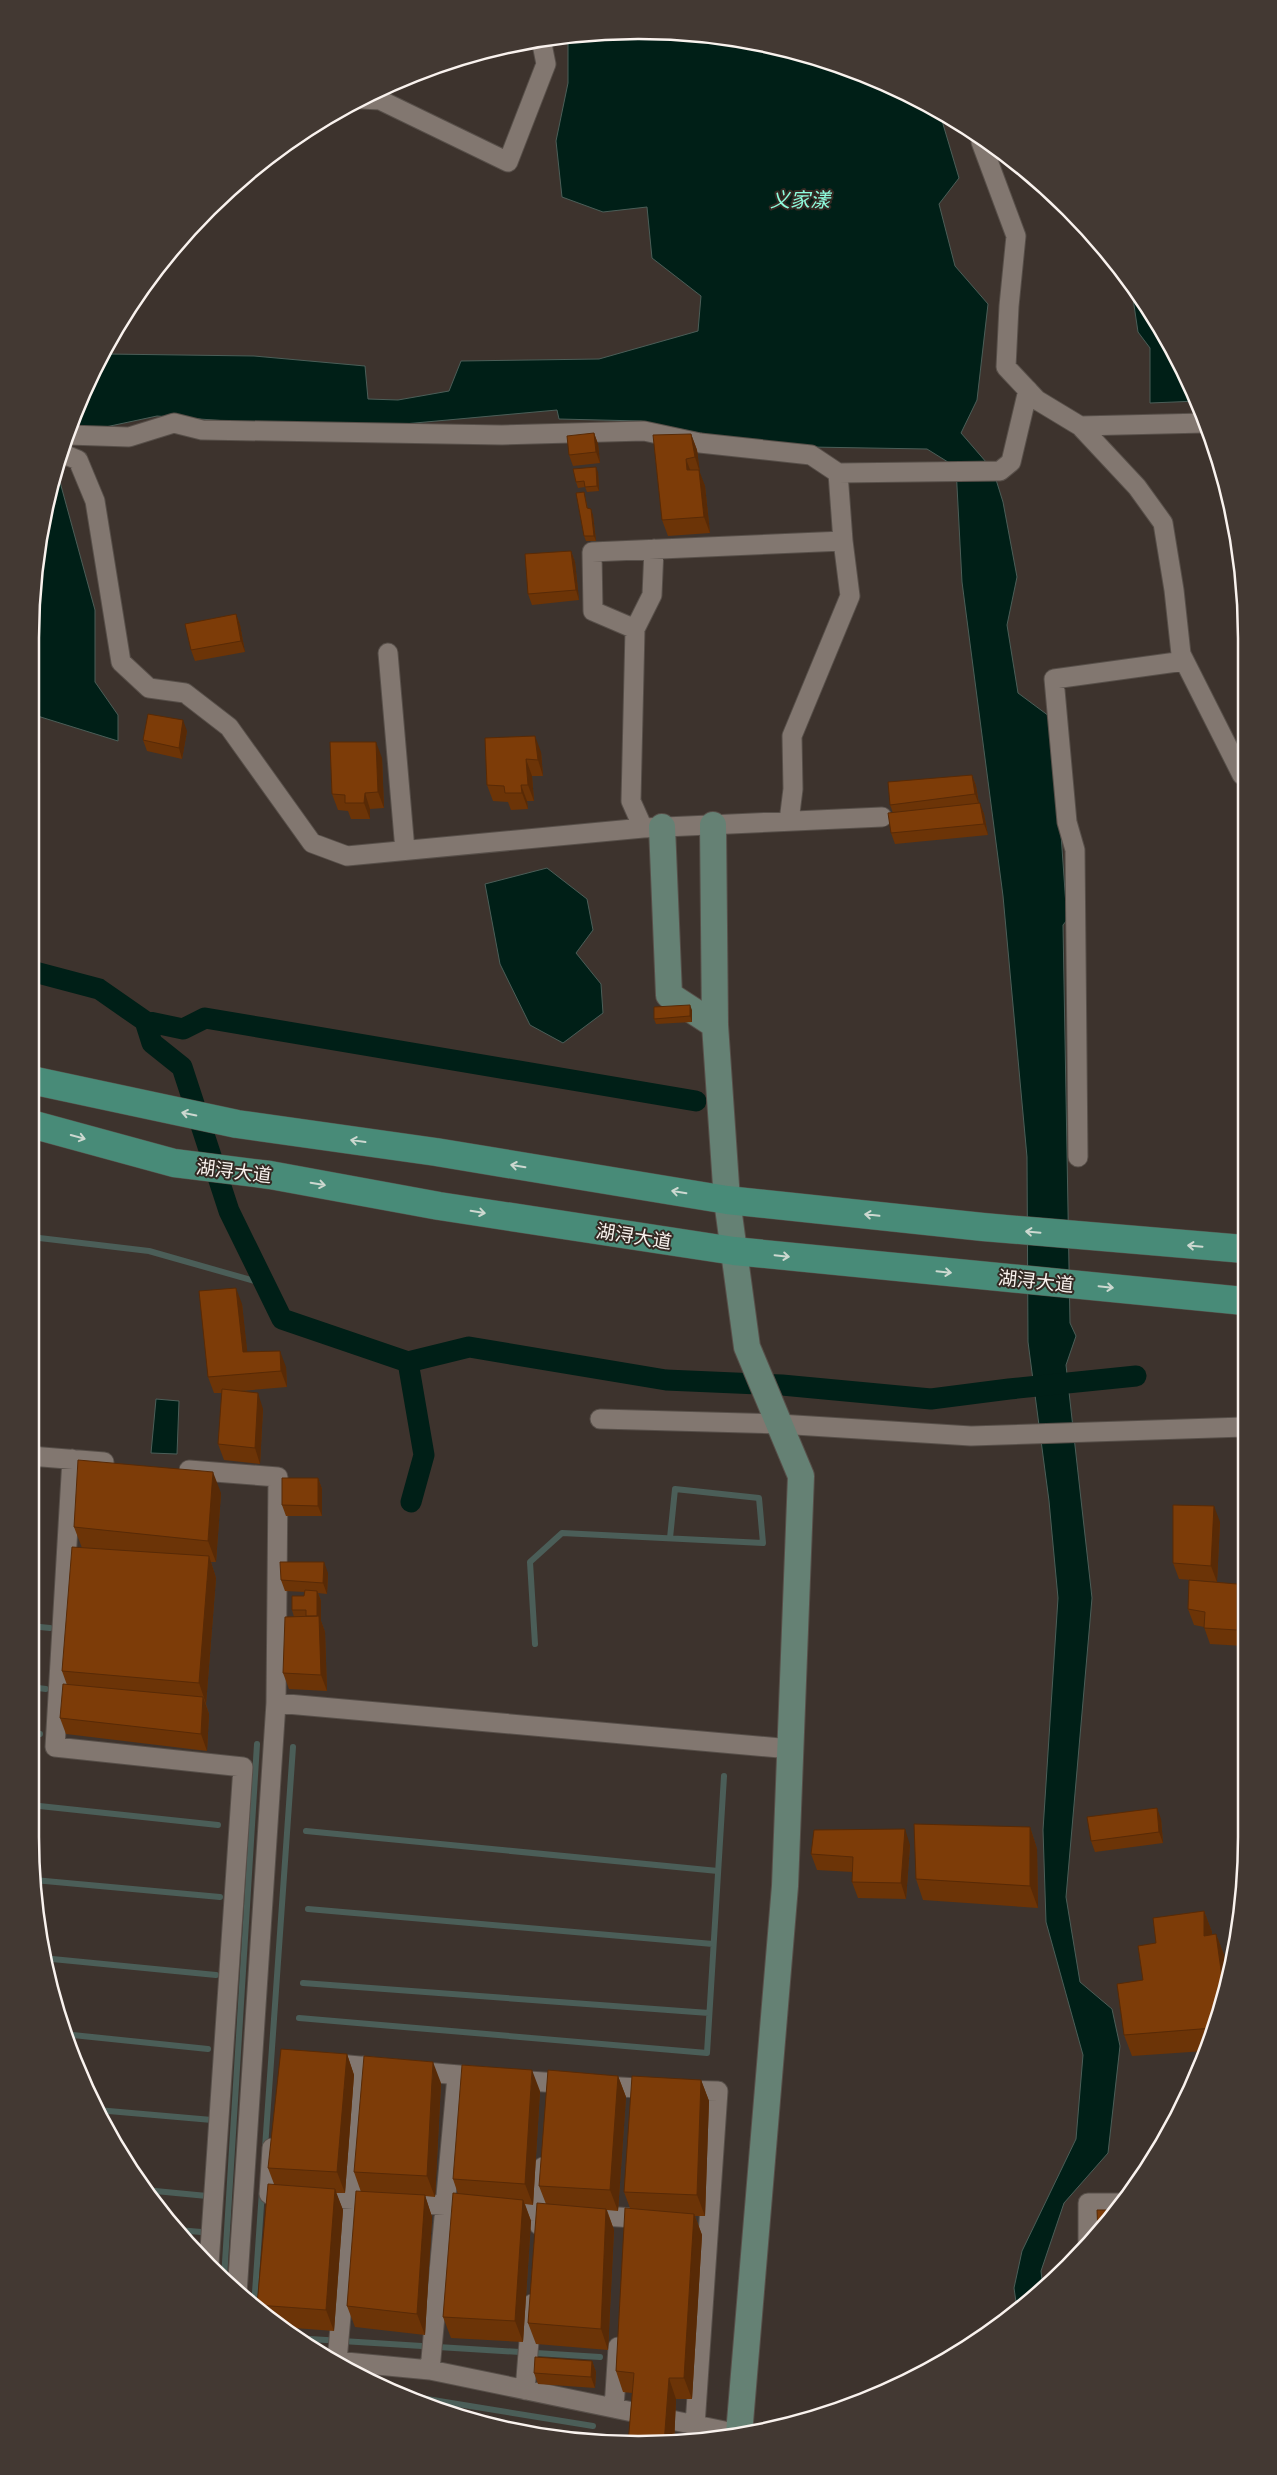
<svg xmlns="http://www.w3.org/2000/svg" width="1277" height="2475" font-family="Signika,'Noto Sans SC',sans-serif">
  <rect width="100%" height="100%" fill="#3d332d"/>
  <path fill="#001f17" stroke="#4b5e58" d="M679,31L796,51L908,93L940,114L959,178L939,204L955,266L988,304L977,400L961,433L993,470L1003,502L1017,577L1007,625L1018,693L1053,719L1067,920L1063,925L1070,1323L1076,1336L1066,1365L1092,1598L1066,1897L1080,1982L1112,2009L1120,2046L1108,2153L1064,2203L1041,2271L1043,2288L1017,2309L1014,2288L1022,2251L1076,2139L1083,2055L1046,1922L1043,1830L1058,1598L1049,1501L1028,1342L1027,1157L1003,896L962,582L956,467L927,449L811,447L728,439L641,421L559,419L557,410L393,425L242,422L157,416L68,435L93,369L104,352L107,354L254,356L365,366L368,399L398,400L449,391L461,361L599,359L698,331L701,296L652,258L647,207L603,212L562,197L556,141L568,83V35Z
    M1131,285L1198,401L1150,403V348L1138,332Z
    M63,449L57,471L95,610V682L118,715V741L31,714V599L51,481Z
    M547,868L587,899L593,930L576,953L601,984L603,1013L563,1043L530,1025L500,964L485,884Z
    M156,1399L179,1401L177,1454L151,1453Z"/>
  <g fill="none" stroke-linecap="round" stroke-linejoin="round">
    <path stroke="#4b5e58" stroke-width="6" d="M31,1237L149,1251L265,1284
      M30,1626L50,1628
      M535,1644L530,1562L562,1533L763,1543L759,1498L675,1489L670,1538
      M30,1687L46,1689
      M30,1733L40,1734
      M30,1805L218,1825
      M306,1831L718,1871
      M34,1880L220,1897
      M308,1909L713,1944
      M42,1958L216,1975
      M303,1983L709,2013
      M299,2018L707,2053L724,1776
      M63,2034L208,2049
      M97,2110L212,2120
      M265,2148L293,1747
      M145,2190L207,2196
      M178,2230L201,2232
      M224,2279L257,1744
      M254,2307L262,2191
      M294,2338L600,2357
      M396,2394L593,2426"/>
    <path stroke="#001f17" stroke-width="21" d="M31,971L99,989L145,1021L152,1043L182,1067L229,1211L282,1319L408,1362L424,1455L411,1502
      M145,1021L183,1029L205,1018L696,1101
      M408,1362L469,1347L666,1380L782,1385L931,1399L1009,1389L1136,1376"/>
    <defs>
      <path id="street" d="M361,99L380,100L508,162L546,64L541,39
        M981,142L1016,236L1009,306L1006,367L1037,400L1080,426L1137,487L1163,523L1174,590L1181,654L1242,775
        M1080,426L1205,423
        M68,435L129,437L174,423L202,430L502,435L644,431L700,443L811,455L838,473
        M61,453L78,460L95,501L121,662L149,688L185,693L229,727L312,843L347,856L643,828L882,817
        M843,541L838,473L1000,471L1011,462L1028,390
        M635,629L652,595L654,549
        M388,653L405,850
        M643,828L631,801L635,629L593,611L592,552L843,541L850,596L792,736L793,789L789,821
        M1078,1157L1075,850L1067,822L1054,679L1184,661
        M600,1419L779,1424L971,1436L1244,1427
        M30,1456L104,1462
        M72,1459L55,1747L243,1767L209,2264
        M189,1470L278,1477L276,1703L237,2294
        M276,1703L791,1749
        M327,2063C457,2075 587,2088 718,2091L695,2425
        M269,2194L272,2148
        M315,2197L649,2219
        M539,2225L543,2167
        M1088,2244V2203H1124
        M335,2361L430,2370L739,2434
        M337,2361L363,2066
        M430,2370L457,2076
        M525,2390L532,2304
        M614,2408L618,2347"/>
      <path id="secondary" d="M713,825L715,1025L727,1200L747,1347L801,1476L785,1886L739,2434
        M662,827L669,995L715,1025"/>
      <path id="primary" d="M31,1080L237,1124L436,1152L727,1200L983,1227L1244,1249
        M31,1124L174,1163L270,1175L439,1206L734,1251L1244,1301"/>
    </defs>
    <use href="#street" stroke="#574f49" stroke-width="21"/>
    <use href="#secondary" stroke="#574f49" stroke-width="28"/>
    <use href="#primary" stroke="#574f49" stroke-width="29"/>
    <use href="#street" stroke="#827770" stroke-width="19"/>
    <use href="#secondary" stroke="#658174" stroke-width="26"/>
    <use href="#primary" stroke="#488b78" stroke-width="28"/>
  </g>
  <path fill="#6c3407" d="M594,433L598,444L600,463L573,466L569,455Z
    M691,434L697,450L700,474L705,486L710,533L668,536L662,520Z
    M598,472L599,491L587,492L585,487L578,488L576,482Z
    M584,492L588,509L593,515L596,541H586L584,536Z
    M571,551L575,562L579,600L532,605L528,594Z
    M236,614L240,625L245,652L195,661L191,650Z
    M187,731L182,759L147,751L143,740Z
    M485,738L541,752L543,776H532L534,801H527L528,809L511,810L508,802L493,801L487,785Z
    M382,758L384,808L370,809V819H351L348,811L338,810L332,794Z
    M972,775L976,786L979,803L984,814L988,835L895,844L891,833L893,813L890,805Z
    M692,1010V1022L656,1024L654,1019Z
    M242,1304L247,1352L286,1367L287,1387L241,1391L263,1409L260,1464L224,1460L218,1444L222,1393H214L208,1377Z
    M318,1478L322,1489V1516H286L282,1505Z
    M221,1493L216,1562H211L216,1578L206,1704L209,1714L207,1751L66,1734L60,1718L67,1685L62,1671L82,1548L74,1527Z
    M1220,1522L1217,1582L1179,1579L1173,1563Z
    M328,1573L327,1594L318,1593L321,1601V1621L325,1632L327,1691L289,1689L283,1673L294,1617L292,1610L304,1596L305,1592L285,1591L281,1580Z
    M1243,1600V1646L1210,1644L1204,1627L1194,1625L1188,1609Z
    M1161,1819L1163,1843L1095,1852L1091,1841Z
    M1030,1827L1037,1849L1038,1908L923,1900L916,1879Z
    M910,1845L906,1899L858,1898L852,1882L853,1872L817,1870L811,1854Z
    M1204,1911L1212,1932V1935L1216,1934L1224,1955L1228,1984L1226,1994L1205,2051L1132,2056L1124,2035L1156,1943Z
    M347,2054L354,2075L345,2193H336L343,2210L334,2331L281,2327L259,2311L257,2305L274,2184L268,2168Z
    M618,2076L626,2097L618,2211L607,2210L614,2230L608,2350L536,2344L528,2323L546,2204L539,2186Z
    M701,2080L709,2101L705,2216H695L702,2235L692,2399H676L674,2444H628L632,2393L623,2392L616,2371L630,2208L624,2192Z
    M441,2083L435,2197L425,2196L432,2217L425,2335L355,2327L347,2306L361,2192L354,2172Z
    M540,2091L533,2205L525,2204L531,2221L523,2342L451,2338L443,2317L458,2194L453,2179Z
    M592,2361L596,2372L595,2388L538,2384L534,2373Z"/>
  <path fill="#582a06" d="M594,433L598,444L600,463L596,452Z
    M691,434L697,450L700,473L695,457Z
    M686,459L692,475L687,470Z
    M596,467L598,472L599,491L597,486Z
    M699,470L705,486L710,533L704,517Z
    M591,509L593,515L596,541L594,536Z
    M571,551L575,562L579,600L576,590Z
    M236,614L240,625L245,652L241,641Z
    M183,720L187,731L182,759L179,748Z
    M535,736L541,752L543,776L538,760Z
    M376,742L382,758L384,808L378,792Z
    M526,759L532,776L534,801L528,785Z
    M972,775L976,786L979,805L975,794Z
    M521,785L527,801L528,809L522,793Z
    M365,793L370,809V819L364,803Z
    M980,803L984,814L988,835L984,824Z
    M690,1005L692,1010V1022L690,1016Z
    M236,1288L242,1304L249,1368L243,1352Z
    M280,1351L286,1367L287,1387L281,1371Z
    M258,1393L263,1409L260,1464L255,1448Z
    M213,1472L221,1493L216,1562L208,1541Z
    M318,1478L322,1489V1516L318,1506Z
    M1214,1506L1220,1522L1217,1582L1211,1566Z
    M209,1556L216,1578L206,1704L199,1683Z
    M324,1562L328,1573L327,1594L323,1583Z
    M1237,1584L1243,1600V1646L1237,1630Z
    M317,1591L321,1601V1621L325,1632L327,1691L321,1675L317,1619Z
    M203,1697L209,1714L207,1751L201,1734Z
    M1157,1808L1161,1819L1163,1843L1159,1832Z
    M1030,1827L1037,1849L1038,1908L1030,1886Z
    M905,1829L910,1845L906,1899L901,1883Z
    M1204,1911L1212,1932V1957L1204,1936Z
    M1216,1934L1224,1955L1228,1984L1225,1999Z
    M347,2054L354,2075L345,2193L337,2172Z
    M433,2062L441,2083L435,2197L427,2176Z
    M532,2070L540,2091L533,2205L525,2184Z
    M618,2076L626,2097L618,2211L610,2190Z
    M701,2080L709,2101L705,2216L697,2195Z
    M335,2189L343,2210L334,2331L326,2310Z
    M425,2195L432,2217L425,2335L417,2314Z
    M523,2200L531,2221L523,2342L515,2321Z
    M606,2209L614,2230L608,2350L601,2329Z
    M694,2214L702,2235L692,2399L684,2378Z
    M592,2361L596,2372L595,2388L591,2377Z
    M669,2378L676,2399L674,2444H664Z"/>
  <path fill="#7d3c08" stroke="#582a06" d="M594,433L596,452L569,455L567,436Z
    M691,434L695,457L686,459L687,470H699L704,517L662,520L653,435Z
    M596,467L597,486L585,487L584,481L576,482L573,469Z
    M584,492L587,508L591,509L594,536H584L576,493Z
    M571,551L576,590L528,594L525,554Z
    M236,614L241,641L191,650L185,624Z
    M148,714L183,720L179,748L143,740Z
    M535,736L538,760L526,759L528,785H521L522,793H505L504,786L487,785L485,738Z
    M330,742H376L378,792L365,793L364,803H345V795L332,794Z
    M972,775L975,794L890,805L888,782Z
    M980,803L984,824L891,833L888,813Z
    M690,1005V1016L654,1019V1007Z
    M236,1288L243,1352L280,1351L281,1371L208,1377L199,1291Z
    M222,1389L258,1393L255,1448L218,1444Z
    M78,1460L213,1472L208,1541L74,1527Z
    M282,1478H318V1506L282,1505Z
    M1173,1505L1214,1506L1211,1566L1173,1563Z
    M72,1547L209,1556L199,1683L62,1671Z
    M280,1562H324L323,1583L281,1580Z
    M1189,1580L1237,1584V1630L1204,1628L1205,1612L1188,1609Z
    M305,1590L317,1591V1616H306V1610H292V1596H304Z
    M319,1616L321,1675L283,1673L285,1617Z
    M63,1684L203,1697L201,1734L60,1718Z
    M1157,1808L1159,1832L1091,1841L1087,1817Z
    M914,1824L1030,1827V1886L916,1879Z
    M905,1829L901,1883L852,1882L853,1857L811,1854L814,1830Z
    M1204,1911V1936L1216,1934L1225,1999L1213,2028L1124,2035L1117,1984L1143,1980L1138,1946L1156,1943L1153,1918Z
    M281,2049L347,2054L337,2172L268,2168Z
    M364,2056L433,2062L427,2176L354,2172Z
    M462,2065L532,2070L525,2184L453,2179Z
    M548,2070L618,2076L610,2190L539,2186Z
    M632,2076L701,2080L697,2195L624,2192Z
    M268,2184L335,2189L326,2310L257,2305Z
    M356,2191L425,2195L417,2314L347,2306Z
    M453,2193L523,2200L515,2321L443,2317Z
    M537,2203L606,2209L601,2329L528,2323Z
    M625,2208L694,2214L684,2378H669L664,2444H628L634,2373L616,2371Z
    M1097,2210H1119L1098,2234Z
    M535,2357L592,2361L591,2377L534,2373Z"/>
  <defs><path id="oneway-shaft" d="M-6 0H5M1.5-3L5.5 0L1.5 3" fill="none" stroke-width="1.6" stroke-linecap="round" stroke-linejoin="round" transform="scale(1.25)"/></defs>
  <g stroke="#cdd8d0">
    <use href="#oneway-shaft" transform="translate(189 1114) rotate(-168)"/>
    <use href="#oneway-shaft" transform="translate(78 1137) rotate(15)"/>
    <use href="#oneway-shaft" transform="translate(358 1141) rotate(-172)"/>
    <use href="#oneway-shaft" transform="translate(518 1166) rotate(-171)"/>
    <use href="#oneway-shaft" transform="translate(318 1184) rotate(10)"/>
    <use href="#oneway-shaft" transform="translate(679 1192) rotate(-171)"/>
    <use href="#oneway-shaft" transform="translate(478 1212) rotate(9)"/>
    <use href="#oneway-shaft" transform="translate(872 1215) rotate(-174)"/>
    <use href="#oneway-shaft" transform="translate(1033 1232) rotate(-175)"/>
    <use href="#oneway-shaft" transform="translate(1195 1246) rotate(-175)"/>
    <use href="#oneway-shaft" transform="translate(782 1256) rotate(6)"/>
    <use href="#oneway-shaft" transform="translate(944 1272) rotate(6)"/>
    <use href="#oneway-shaft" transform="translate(1106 1287) rotate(6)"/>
  </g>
  <g text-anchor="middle" stroke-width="4" stroke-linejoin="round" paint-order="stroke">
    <g font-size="19" fill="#f9f2ee" stroke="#332923">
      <text transform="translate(234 1171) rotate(7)" y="7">湖浔大道</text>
      <text transform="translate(634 1236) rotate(9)" y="7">湖浔大道</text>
      <text transform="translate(1036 1281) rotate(6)" y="7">湖浔大道</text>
    </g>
    <g font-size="20" font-style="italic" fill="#8ffcdd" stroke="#332923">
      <text x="800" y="207">义家漾</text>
    </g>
  </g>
  <path d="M0 0H1277V2475H0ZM638 39H639A599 599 0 0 1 1238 638V1837A599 599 0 0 1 639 2436H638A599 599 0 0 1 39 1837V638A599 599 0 0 1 638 39Z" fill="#433933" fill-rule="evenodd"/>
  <path fill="none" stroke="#f9f2ee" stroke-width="2.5" d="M638 39H639A599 599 0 0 1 1238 638V1837A599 599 0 0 1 639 2436H638A599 599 0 0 1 39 1837V638A599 599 0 0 1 638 39Z"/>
</svg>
